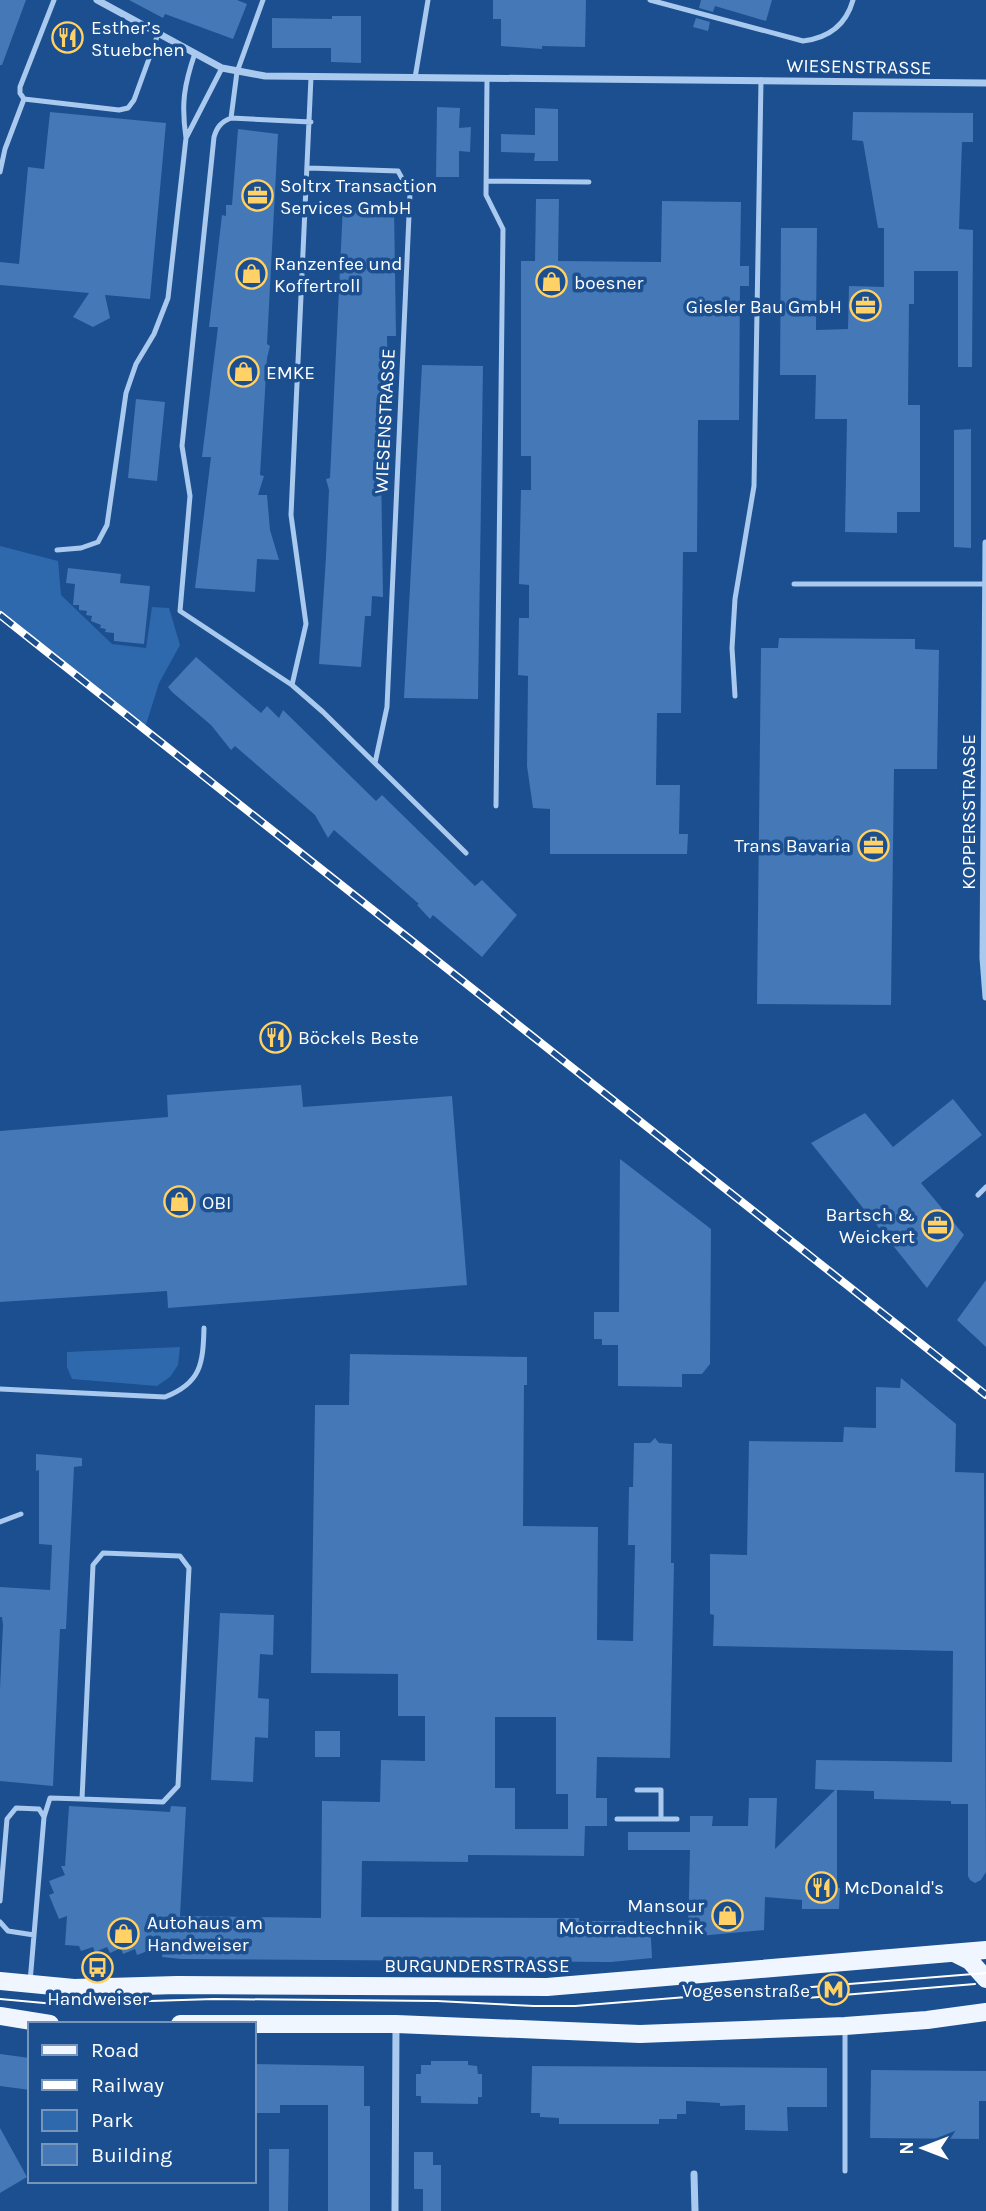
<svg xmlns="http://www.w3.org/2000/svg" width="986" height="2211" font-family="Karla,sans-serif">
  <rect width="100%" height="100%" fill="#1b4f8f"/>
  <path fill="#2e69ad" d="M0,546L58,561L61,595L112,644L146,648L152,607L169,608L180,645L159,683L145,728L0,614Z
    M180,1347L178,1365L170,1377L157,1386L72,1379L67,1367V1352Z"/>
  <path fill="#4478b7" fill-rule="evenodd" d="M0,0H26L2,65H0Z
    M129,0H237L247,4L233,39L165,14L163,18Z
    M493,0H586L585,47L542,46V49L501,46V19H493Z
    M701,0H772L766,21L715,6L713,12L699,8Z
    M332,16H361V63L331,62V48H272V18L332,19Z
    M696,18L710,22L708,31L693,27Z
    M437,107L460,108L459,128L471,127L470,152L459,151V177H436Z
    M535,108L558,109V161H534L535,153L501,152V134L535,135Z
    M50,112L166,123L150,299L105,295L110,318L93,327L73,317L89,293L0,285V262L19,264L28,167L44,169Z
    M853,112L973,113V142H962L959,229L973,230L972,367H958V271H914V304H909L908,405H920V512H897V533L845,532L847,419H815L816,375H780L781,228H817L816,330L848,329L849,286L884,287V228H878L863,141L852,140Z
    M238,129L278,134L267,344L270,346L267,358L260,475L264,476L258,495H267L270,530L279,560L257,559L255,592L195,588L211,457H202L218,327H209L222,215L226,216V205H232Z
    M536,199H559L558,261L661,262L662,201L741,202L740,266H749V286H740L739,420H698L697,552H683L681,713H657L656,785H680L679,834H688L687,854H550V809L533,808L527,766L528,676L518,675L519,618H529V585L519,584L521,490H531V456H521V261H535Z
    M343,205L394,208L396,336H387L390,466H381L383,597L372,596L371,616H365L361,667L319,664L326,557L329,490L326,479L330,478Z
    M422,365L483,366L478,699L404,698Z
    M136,399L165,402L157,481L128,478Z
    M971,429V548L954,547V430Z
    M68,568L121,574L120,583L150,586L144,644L114,641V633L105,632L106,629L100,628L101,625L91,621L92,616L86,615L87,611L79,610V605H73L75,584L66,583Z
    M779,638L915,639V649L939,650L937,769H894L891,1005L757,1004L761,648H778Z
    M196,657L261,713L267,706L279,718L283,710L376,801L382,795L475,886L482,880L517,915L482,957L433,915L430,919L417,905L419,904L334,830L328,838L315,815L235,746L231,750L211,725L172,692L168,687Z
    M301,1085L303,1107L452,1096L467,1285L168,1308L167,1291L0,1302V1131L168,1117L167,1095Z
    M953,1099L982,1135L921,1183L964,1235L927,1288L811,1143L865,1113L893,1147Z
    M620,1159L711,1229L710,1364L702,1374H682V1387L618,1386V1345H602V1339H594V1312H619Z
    M986,1280V1347L957,1320Z
    M350,1354L527,1357V1385H524L523,1526L598,1527L597,1640L633,1641L635,1545H628L629,1487H633L634,1443H650L655,1438L659,1443L672,1444L671,1563H674L670,1758L597,1757L596,1798H607V1826H585L584,1856L468,1855V1862L362,1861L361,1917L579,1918V1921H624V1924L650,1921L652,1958L611,1962L181,1959L162,1957L164,1945L137,1955L135,1949L123,1954L121,1948L110,1953L107,1947L95,1952L93,1947L81,1951L79,1946L65,1945L67,1916L59,1919L49,1895L54,1893L49,1881L65,1875L61,1866H65L69,1806L170,1812L171,1806L186,1807L180,1916L321,1918L322,1801L380,1802L381,1760L425,1761V1716H398V1674L311,1673L315,1405H349ZM495,1717H556V1794H568V1829H515V1788H495Z
    M901,1378L956,1424L955,1472L984,1473L986,1872L981,1880L975,1883L970,1880L968,1876V1804H951V1801L874,1799V1791L837,1790V1888H840L839,1909H802V1900L765,1897L764,1930L688,1937L690,1850H628V1832H690V1816H713L712,1826H748L749,1798H777L775,1849L835,1790L815,1789L816,1760L952,1762L953,1651L713,1646L714,1615L710,1614V1554L747,1555L749,1441L843,1442L844,1427L876,1428V1387L900,1388Z
    M36,1454L82,1458V1466L74,1467L66,1629H60L53,1786L0,1781V1689L3,1625L2,1617H0V1587L50,1590L52,1545L39,1544V1470L36,1471Z
    M220,1613L274,1615L273,1655L260,1654L258,1698L269,1699L268,1738L255,1737L253,1782L211,1780Z
    M315,1731H340V1757H315Z
    M0,2054L30,2058V2090L0,2086Z
    M431,2061H468V2065L477,2066L478,2074H482V2097H478V2104L421,2103V2096H416V2074H421V2065H431Z
    M254,2064L364,2066V2106H370V2211H328V2105H280V2113H254Z
    M532,2066L827,2068V2107H787L788,2131L745,2130V2105L720,2106V2103L686,2101V2114H677V2119H659V2124H559V2118L540,2117V2113H531Z
    M871,2070L986,2071V2101H979V2139L870,2138Z
    M0,2128L27,2177L0,2193Z
    M269,2149H289L288,2211H269Z
    M414,2152H433V2165H441V2211H423V2189H414Z"/>
  <g fill="none" stroke-linecap="round" stroke-linejoin="round">
    <path stroke="#a9c9ee" stroke-width="5" d="M54,0L20,87V93L24,99L119,110L128,108L134,100L158,34
      M650,0L803,41C828,38 846,25 853,0
      M311,77L291,515L306,624L292,685L323,712L466,853
      M415,78L428,0
      M487,78L486,195L503,229L496,806
      M231,118L237,72L263,0
      M186,138C181,104 184,85 195,53
      M309,168L398,171L410,193L387,707L375,763
      M0,172L5,149L24,99
      M486,181L589,182
      M57,550L81,548L98,542L107,525L126,393L136,364L154,334L168,298L186,138L222,68
      M794,584H986
      M292,685L180,611L190,496L182,446L214,137C217,127 221,122 231,118L311,122
      M735,696L732,648L735,599L754,486L761,80
      M978,1195L986,1187
      M0,1389L165,1397C201,1383 203,1364 204,1328
      M0,1522L21,1514
      M637,1790H661V1819
      M617,1819H677
      M0,1901L7,1819L16,1808L39,1809L44,1817
      M0,1922L8,1931L34,1935
      M30,1982L44,1817L50,1798L82,1799L93,1565L103,1553L180,1556L189,1568L178,1786L163,1802L82,1799
      M845,2030V2171"/>
    <path stroke="#a9c9ee" stroke-width="7" d="M97,0L222,68L265,76L986,83
      M986,543L983,958L986,997
      M694,2174L695,2211
      M395,2211L396,2026"/>
    <path stroke="#f0f6ff" stroke-width="18" d="M954,1953L970,1961L986,1979
      M0,1981L74,1988L177,1985L547,1987L986,1950
      M0,2016L50,2024
      M180,2024H396L640,2034L845,2026L927,2020L986,2012"/>
    <path stroke="#fff" stroke-width="2" d="M807,1998L975,1984
      M0,1999L55,2004L214,1999L437,2001L534,2006H575L986,1973"/>
    <defs>
      <path id="rail" d="M0,615L986,1395"/>
    </defs>
    <use href="#rail" stroke="#fff" stroke-width="8"/>
    <use href="#rail" stroke="#1b4f8f" stroke-width="5" stroke-dasharray="16" stroke-linecap="butt"/>
  </g>
  <defs>
    <symbol id="restaurant-ring" viewBox="-11 -11 22 22"><circle r="9.5" fill="#1b4f8f" stroke="#ffd166" stroke-width="1.5"/><path d="M-5-6h1v4h1v-4h1v4h1v-4h1v5L-1.5 .5V6h-2V.5L-5-1ZM5-6V6H3V1.5H1.5Q1.5-4 5-6Z" fill="#ffd166"/></symbol>
    <symbol id="office-ring" viewBox="-11 -11 22 22"><circle r="9.5" fill="#1b4f8f" stroke="#ffd166" stroke-width="1.5"/><path d="M-6-3h4V-5.5h4V-3h4V5H-6ZM-1-4.5V-3h2v-1.5ZM-6 0V1H6V0Z" fill="#ffd166"/></symbol>
    <symbol id="shop-ring" viewBox="-11 -11 22 22"><circle r="9.5" fill="#1b4f8f" stroke="#ffd166" stroke-width="1.5"/><path d="M-5-2.5h2.3a2.7 3.5 0 0 1 5.4 0H5L5.5 6h-11ZM-1.5-2.5h3a1.5 2.3 0 0 0-3 0Z" fill="#ffd166"/></symbol>
    <symbol id="bus-ring" viewBox="-11 -11 22 22"><circle r="9.5" fill="#1b4f8f" stroke="#ffd166" stroke-width="1.5"/><path d="M-5-6H5V4H4V6H2V4H-2V6H-4V4H-5ZM-3.5-4V0h7V-4ZM-3.5 1.2v1.5H-2V1.2ZM2 1.2v1.5H3.5V1.2Z" fill="#ffd166"/></symbol>
    <symbol id="metro-ring" viewBox="-11 -11 22 22"><circle r="9.5" fill="#1b4f8f" stroke="#ffd166" stroke-width="1.5"/><path d="M-5.5 5V-5H-3L0 0L3-5H5.5V5H3V-.5L0 4L-3-.5V5Z" fill="#ffd166"/></symbol>
  </defs>
  <g fill-rule="evenodd">
    <use href="#restaurant-ring" x="50" y="20" width="35" height="35"/>
    <use href="#office-ring" x="240" y="178" width="35" height="35"/>
    <use href="#shop-ring" x="234" y="256" width="35" height="35"/>
    <use href="#shop-ring" x="534" y="264" width="35" height="35"/>
    <use href="#office-ring" x="848" y="288" width="35" height="35"/>
    <use href="#shop-ring" x="226" y="354" width="35" height="35"/>
    <use href="#office-ring" x="856" y="828" width="35" height="35"/>
    <use href="#restaurant-ring" x="258" y="1020" width="35" height="35"/>
    <use href="#shop-ring" x="162" y="1184" width="35" height="35"/>
    <use href="#office-ring" x="920" y="1208" width="35" height="35"/>
    <use href="#restaurant-ring" x="804" y="1870" width="35" height="35"/>
    <use href="#shop-ring" x="710" y="1898" width="35" height="35"/>
    <use href="#shop-ring" x="106" y="1916" width="35" height="35"/>
    <use href="#bus-ring" x="80" y="1950" width="35" height="35"/>
    <use href="#metro-ring" x="816" y="1972" width="35" height="35"/>
  </g>
  <g text-anchor="middle" stroke-width="7" stroke-linejoin="round" paint-order="stroke">
    <g font-size="19" fill="#fff" stroke="#1b4f8f" text-anchor="start">
      <text x="91" y="34">Esther’s<tspan x="91" dy="22">Stuebchen</tspan></text>
      <text x="280" y="192">Soltrx Transaction<tspan x="280" dy="22">Services GmbH</tspan></text>
      <text x="274" y="270">Ranzenfee und<tspan x="274" dy="22">Koffertroll</tspan></text>
      <text x="574" y="289">boesner</text>
      <text x="842" y="313" text-anchor="end">Giesler Bau GmbH</text>
      <text x="266" y="379">EMKE</text>
      <text x="851" y="852" text-anchor="end">Trans Bavaria</text>
      <text x="298" y="1044">Böckels Beste</text>
      <text x="202" y="1209">OBI</text>
      <text x="915" y="1221" text-anchor="end">Bartsch &amp;<tspan x="915" dy="22">Weickert</tspan></text>
      <text x="844" y="1894">McDonald's</text>
      <text x="704" y="1912" text-anchor="end">Mansour<tspan x="704" dy="22">Motorradtechnik</tspan></text>
      <text x="147" y="1929">Autohaus am<tspan x="147" dy="22">Handweiser</tspan></text>
      <text x="810" y="1997" text-anchor="end">Vogesenstraße</text>
      <text x="98" y="2005" text-anchor="middle">Handweiser</text>
    </g>
    <g font-size="19" fill="#fff" stroke="#1b4f8f">
      <text transform="translate(859 66) rotate(1)" y="7">WIESENSTRASSE</text>
      <text transform="translate(384 421) rotate(-87)" y="7">WIESENSTRASSE</text>
      <text transform="translate(968 812) rotate(-90)" y="7">KOPPERSSTRASSE</text>
      <text x="477" y="1972">BURGUNDERSTRASSE</text>
    </g>
  </g>
  <rect x="28" y="2022" width="228" height="161" fill="#1b4f8f" stroke="#7695bc" stroke-width="2"/>
  <rect x="42" y="2045" width="35" height="10" fill="#f0f6ff" stroke="#7695bc" stroke-width="2"/>
  <text x="91" y="2057" font-size="21" fill="#ffffff">Road</text>
  <rect x="42" y="2080" width="35" height="10" fill="#ffffff" stroke="#7695bc" stroke-width="2"/>
  <text x="91" y="2092" font-size="21" fill="#ffffff">Railway</text>
  <rect x="42" y="2110" width="35" height="21" fill="#2e69ad" stroke="#7695bc" stroke-width="2"/>
  <text x="91" y="2127" font-size="21" fill="#ffffff">Park</text>
  <rect x="42" y="2144" width="35" height="21" fill="#4478b7" stroke="#7695bc" stroke-width="2"/>
  <text x="91" y="2162" font-size="21" fill="#ffffff">Building</text>
  <g transform="translate(923 2148) rotate(270)" stroke="#1b4f8f" stroke-width="5" paint-order="stroke">
  <path d="M0-5L12 26L0 18L-12 26Z" fill="#ffffff"/>
  <text y="-10" font-size="19" font-weight="bold" text-anchor="middle" fill="#ffffff">N</text>
  </g>
</svg>
